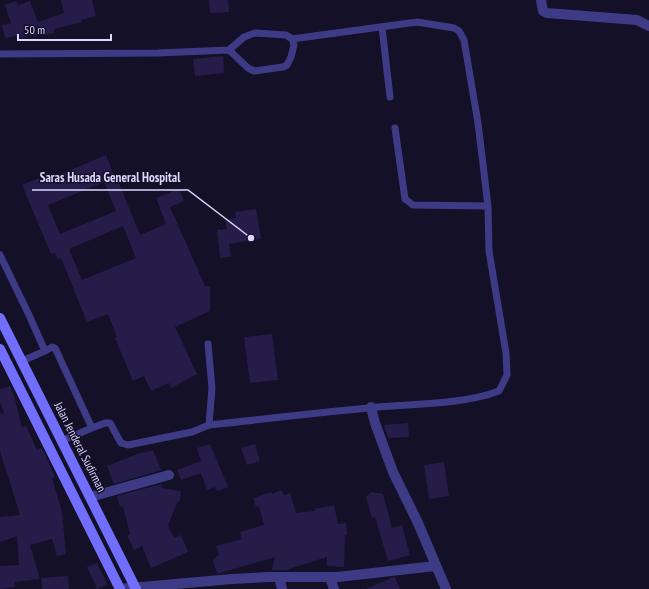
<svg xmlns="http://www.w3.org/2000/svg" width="649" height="589" font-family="'PT Sans Narrow',sans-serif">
  <rect width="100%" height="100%" fill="#141028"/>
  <path fill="#251c49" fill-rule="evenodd" d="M61,0H92L96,16L81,20L82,22L54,29V33L45,35L44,33L21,38L20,35L5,38L2,25L11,23L5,5L16,1L18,5L30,1L38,22L64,13Z
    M209,0H228L229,12L210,13Z
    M223,56L224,73L195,76L193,59Z
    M106,155L115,178H117L140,235L166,224L156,198L179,189L184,201L170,207L205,286H210V311L175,327L197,374L171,388L169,383L151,391L144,376L133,381L115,338L117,337L108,314L87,322L61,258L58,260L55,253L51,254L22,185L39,178L40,183ZM104,182L116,211L60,234L48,205ZM123,226L136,258L82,280L69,249Z
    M256,209L261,239L229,244L231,257L220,258L217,230L227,229L225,220L236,218L235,212Z
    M272,334L278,380L250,383L244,337Z
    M10,386L15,399L22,428L26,426L37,450L42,448L55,477L52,478L62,512L66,554L57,556L52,539L30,545L40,579L14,582L15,587L0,589V566L19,565L17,536L0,542V517L20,515L0,451V414L4,413L0,402V389Z
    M408,423L409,437L388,438L384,425Z
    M210,444L228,487L217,491L215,487L207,490L201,473L181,480L177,470L201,461L197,448Z
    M255,444L260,461L247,465L241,448Z
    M153,450L161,470L114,484L107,466L143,452L144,453Z
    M444,462L449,496L429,499L424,465Z
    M161,484L162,488L181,491L180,501H178L168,525L174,538L181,535L188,552L151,568L142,546L134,550L127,535L130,534L123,506L120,507L117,496Z
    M281,490L284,495L290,493L296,513L315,511V509L334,505L338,524L346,523L347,535H345L344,567L327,566V557L286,570H272L275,557L217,574L213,560L219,554L216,546L242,539L240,532L264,525L259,506L256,507L253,498L272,492V494Z
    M371,492L383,494L392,528L402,525L410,555L388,561L375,517L372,518L366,497Z
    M97,563L107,584L97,589L87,567Z
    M68,576L69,589H42L41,578Z
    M395,577L400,589H366L391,578Z"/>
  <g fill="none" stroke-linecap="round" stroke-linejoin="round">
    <path stroke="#3e3b86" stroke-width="7" d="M382,27L390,97
      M0,54L158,53L229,50L248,68L254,71L283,67L287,65L291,57L294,45L292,39L286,35L255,33L244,37L229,50
      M395,128L405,199L413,205L488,206
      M0,255L29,315L45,351L52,347L55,348L92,428L61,441
      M208,344L212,388L209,425
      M22,361L45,351
      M92,428L105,423H110L121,443L128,445L192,432L209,425C266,419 322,412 379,407C416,404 465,404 499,391L507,375L506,353L489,251L488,206L478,123L464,40L459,31L454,28L417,22L292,39"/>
    <path stroke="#3e3b86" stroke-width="10" d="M541,0L543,11L547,13L637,20L649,26
      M371,407L375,423L393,472L418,523L446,589
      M90,497L169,475
      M279,577L282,589
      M330,578L334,589
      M119,589L232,579L268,577H338L435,566"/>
    <path stroke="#716efe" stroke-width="10" d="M0,318L136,589
      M0,349L120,589"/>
  </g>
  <g text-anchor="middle" stroke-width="3" stroke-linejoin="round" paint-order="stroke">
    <g font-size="12" fill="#dbd7ff" stroke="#141028">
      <text transform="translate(80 447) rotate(63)" y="4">Jalan Jenderal Sudirman</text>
    </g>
  </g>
  <path fill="none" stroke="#dbd7ff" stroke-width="1.5" d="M251 238L188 190H32"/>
  <circle fill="#dbd7ff" stroke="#141028" stroke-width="1.5" cx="251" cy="238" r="4"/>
  <g font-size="13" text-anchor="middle" font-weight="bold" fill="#dbd7ff" stroke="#141028" stroke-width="3" stroke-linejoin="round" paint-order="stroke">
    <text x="110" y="182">Saras Husada General Hospital</text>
  </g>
  <path d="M18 34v6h93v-6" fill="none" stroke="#dbd7ff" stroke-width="2"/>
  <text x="24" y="34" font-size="12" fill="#dbd7ff" stroke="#141028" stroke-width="3" paint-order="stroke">50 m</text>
</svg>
